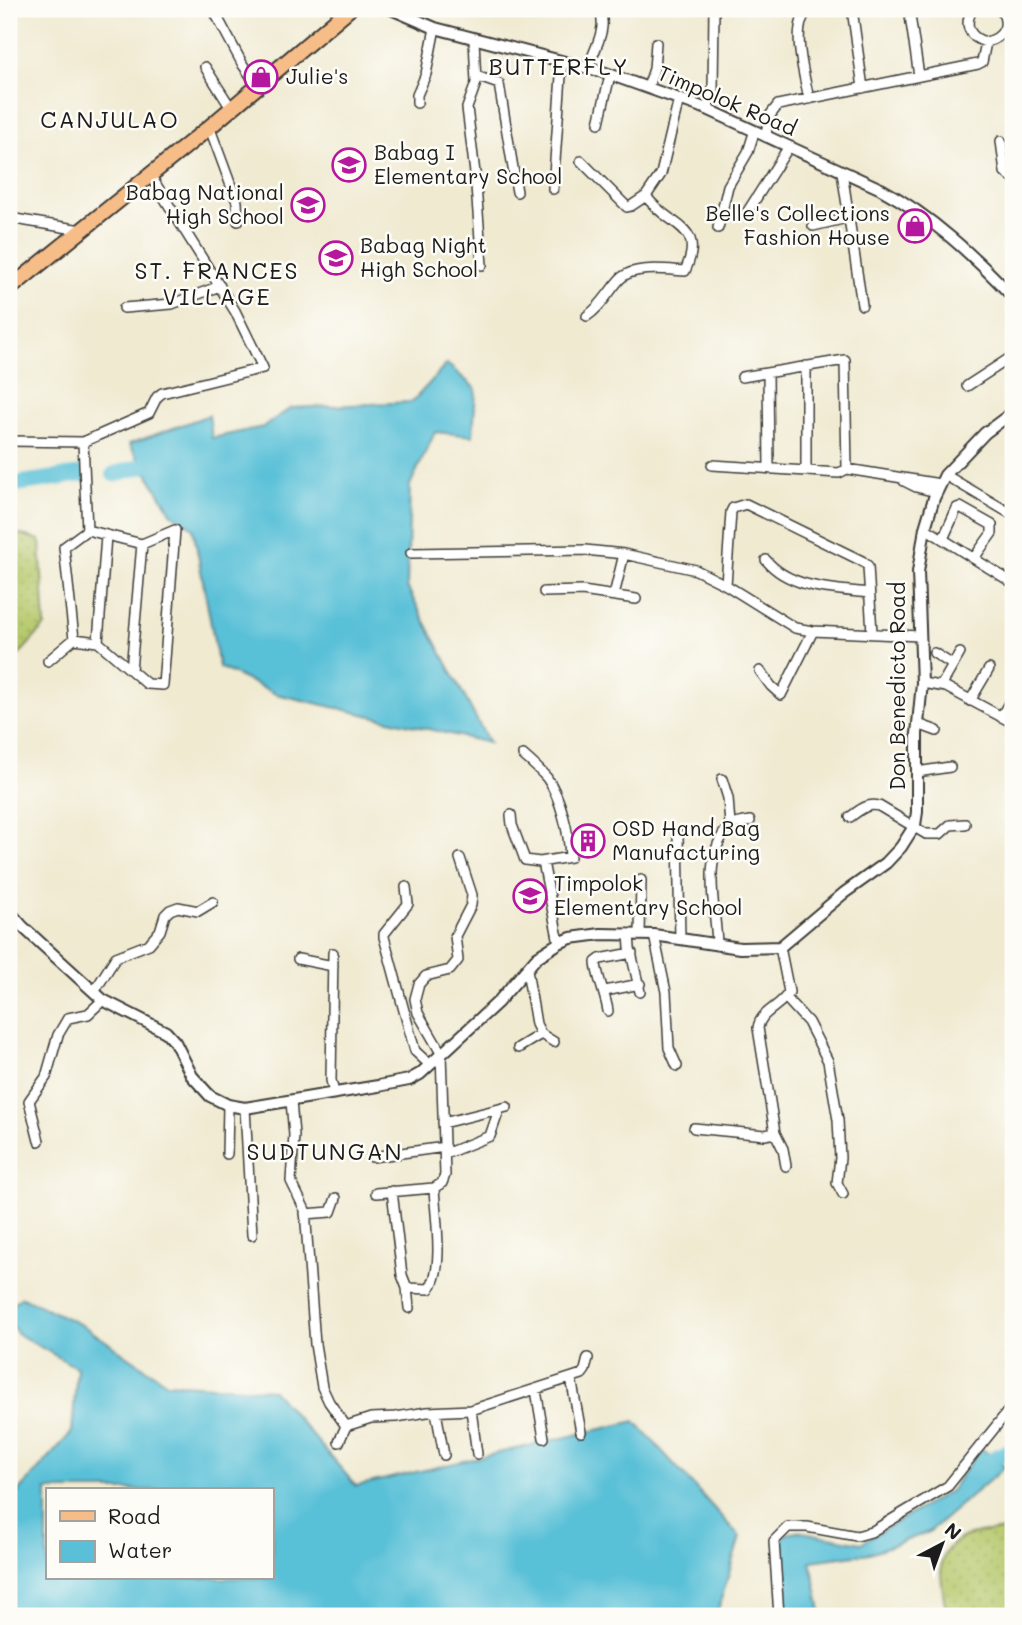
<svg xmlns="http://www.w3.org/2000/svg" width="1022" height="1625" font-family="Mali,sans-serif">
  <defs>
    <pattern id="grass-dots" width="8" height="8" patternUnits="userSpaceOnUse" patternTransform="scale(1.75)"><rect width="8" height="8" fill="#b5c86b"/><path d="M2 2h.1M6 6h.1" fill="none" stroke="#9bab5c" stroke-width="1.8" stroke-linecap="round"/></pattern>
  </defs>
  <rect width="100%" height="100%" fill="#fdfcf7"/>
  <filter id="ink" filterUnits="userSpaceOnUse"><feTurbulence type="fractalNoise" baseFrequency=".0143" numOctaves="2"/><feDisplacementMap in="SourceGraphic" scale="14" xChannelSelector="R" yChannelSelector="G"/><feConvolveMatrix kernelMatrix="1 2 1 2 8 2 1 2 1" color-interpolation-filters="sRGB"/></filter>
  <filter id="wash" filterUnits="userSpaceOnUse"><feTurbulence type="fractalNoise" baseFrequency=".00686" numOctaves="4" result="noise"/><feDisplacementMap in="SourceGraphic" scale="28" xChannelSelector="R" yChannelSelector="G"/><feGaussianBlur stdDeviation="1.57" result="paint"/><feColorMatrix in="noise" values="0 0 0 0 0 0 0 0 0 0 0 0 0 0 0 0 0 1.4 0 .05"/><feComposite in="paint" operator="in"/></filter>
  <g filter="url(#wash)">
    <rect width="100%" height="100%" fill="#f0ead1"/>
    <path fill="url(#grass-dots)" stroke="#687244" stroke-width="2" d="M9,531L40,540L45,626L17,657L9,653Z
      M1013,1530V1616H947C945,1603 938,1572 942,1561C952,1530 987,1532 1013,1530Z"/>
    <path fill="#59c0d7" stroke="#3a6e7a" stroke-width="2" fill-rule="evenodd" d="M447,364L476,389L473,436L435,432L410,485L407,587L489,743L276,694L219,667L193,528L172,514L129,444L209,415L212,438L263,427L291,408L412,402Z
      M22,1297L84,1326L167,1383L273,1390L356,1486L635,1421L740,1537L716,1616H9V1502L72,1432L77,1368L18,1334L9,1322V1306ZM47,1490H271V1578H47Z
      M981,1448L1005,1467L929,1532L870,1553L811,1561L822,1616H780L778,1542L787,1534L797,1531L861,1543L950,1491Z"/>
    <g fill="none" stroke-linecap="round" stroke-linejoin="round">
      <path stroke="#59c0d7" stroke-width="16" d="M114,474L143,466
        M9,485L82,474
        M978,1473L994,1458L1013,1449"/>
    </g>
  </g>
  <g filter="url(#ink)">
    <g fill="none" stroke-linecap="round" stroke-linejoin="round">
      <defs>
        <path id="minor" d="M213,9L243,65L258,86
          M852,9L863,88
          M909,9L919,76
          M973,9C963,24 969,38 986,42C1004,38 1011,24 1000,9
          M474,39L476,83L467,108L475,173L482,265
          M205,67L231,108
          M588,68C593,52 611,23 597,9
          M476,76L499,84L517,192
          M648,87L654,69L656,43
          M809,99C805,77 788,21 811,9
          M417,103V95L426,74L435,28
          M707,109L713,91L714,9
          M599,123L610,75
          M209,126L237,202L238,221
          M766,137L768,118L778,105L978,64L982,62L986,42
          M1001,141L1005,172L1013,178
          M581,161L627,207L631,206L646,196
          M842,172L862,305
          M553,189L562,62
          M748,211L788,148
          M9,218L81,230
          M813,226L847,218
          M718,228L728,186L748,152L754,133
          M124,308L172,304L220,286
          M587,316C602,306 608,292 620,279C633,265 668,270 685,271C707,224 668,228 646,196L661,174L679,99
          M806,366V470
          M768,373L769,468
          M742,377L845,360L847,469
          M967,386L1013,356
          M9,441L83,442L149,413L157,397L162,393L263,368L235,311L150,175
          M83,442L87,530
          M712,465L839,473L847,469L940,484
          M945,475L1013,515
          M904,481L916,487L936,492
          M925,528L1013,583
          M943,539L957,508L960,507L992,525V533L974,558
          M411,553L585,550L624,554L696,570L726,585L795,628L813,631L920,636
          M766,560C790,589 834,589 869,593
          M726,585L731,512L733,508L746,504L862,561L868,566L872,633
          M544,592L582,591L636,599
          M614,595L624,554
          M98,642L106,536
          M934,653L953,665
          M48,661L74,639L98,642L147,684L163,685L175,530L142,544L87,530L64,547L74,639
          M131,670L142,544
          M760,671L771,686L781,695L813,631
          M922,683L946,687L1013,723
          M941,686L960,653
          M970,701L989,669
          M1001,717L1013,696
          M918,724L937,731
          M917,772L950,767
          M722,779L728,798L730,825
          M511,815L512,825L525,860L540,862L570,857C569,833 561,798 547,778C540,770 531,762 523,755
          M850,817C860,810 867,803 879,806L926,834H940L950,825L965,824
          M678,834L680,939
          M543,862L559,943
          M406,887L408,904L384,934V937L415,1051L430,1065
          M629,934L630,948L640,992
          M640,935L641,880
          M654,935L666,992L669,1048L677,1066
          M717,945C716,904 700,859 730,825L750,821
          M333,953L331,1080L334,1093
          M298,959L333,966
          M527,970L536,1024L541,1034L554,1042
          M605,991L640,984
          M94,992L116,957L149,944L160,931L165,915L170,910L178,907L198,911L213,902
          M786,998L808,1022L828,1061L838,1120L840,1158L837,1183L843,1194
          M608,1011C606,996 596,974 596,962L600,959L632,953
          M518,1048L541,1034
          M291,1101L294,1135L291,1181L305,1210L315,1344L322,1387L329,1402L346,1426
          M245,1108L252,1235
          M443,1123L507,1107
          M694,1128L765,1135L775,1133L758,1028C760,1011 781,1007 789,992L780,947
          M775,1133L783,1149L786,1166
          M39,1141L29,1101L46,1077L58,1035L68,1018L88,1014L103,1000
          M227,1154L228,1105
          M445,1154L490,1136L499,1110
          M372,1157L445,1147
          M392,1191L402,1275L407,1288L429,1289C445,1270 435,1213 434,1188
          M376,1193L434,1188L442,1183L445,1175L441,1053L418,1013L415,999L419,984L426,976L450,970L458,960L455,936L471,905L472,895L460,858
          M305,1214L331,1212L336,1198
          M407,1288L409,1308
          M571,1378L581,1432
          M536,1390L544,1438
          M471,1410L477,1454
          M436,1412L444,1455
          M339,1442L346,1426L371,1418L396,1417L427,1412L471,1410L582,1374L585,1370L588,1358
          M779,1616L774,1541L788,1527H807L857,1536L871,1532L948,1486L1013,1405"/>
        <path id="tertiary" d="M391,9L435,28L603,72L707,109L881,189C931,216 974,256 1013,297
          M9,911L23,927L103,1000L166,1032L175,1042L192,1076L210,1096L228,1105L245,1108L378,1086L409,1080L420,1074L498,1002L537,957L559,943L571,938L601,934L654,935L740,948L780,947L844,893L886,863L901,847L915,825L917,812V734L922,683L918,572L925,528L934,498L945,475L985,433L1013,412"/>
        <path id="primary" d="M9,289L206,130L349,9"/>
      </defs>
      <use href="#minor" stroke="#3c3b37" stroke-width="12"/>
      <use href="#tertiary" stroke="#3c3b37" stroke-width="14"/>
      <use href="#primary" stroke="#3c3b37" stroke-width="18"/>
      <use href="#minor" stroke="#fff" stroke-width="9"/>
      <use href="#tertiary" stroke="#fff" stroke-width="10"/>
      <use href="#primary" stroke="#f7bd88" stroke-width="14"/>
    </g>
  </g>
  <defs>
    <symbol id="shop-ring" viewBox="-11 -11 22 22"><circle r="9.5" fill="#fdfcf7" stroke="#b5179e" stroke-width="1.5"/><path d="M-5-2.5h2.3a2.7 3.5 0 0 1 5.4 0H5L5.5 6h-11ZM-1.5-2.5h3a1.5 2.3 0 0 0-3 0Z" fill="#b5179e"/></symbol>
    <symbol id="school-ring" viewBox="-11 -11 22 22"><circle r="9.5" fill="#fdfcf7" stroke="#b5179e" stroke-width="1.5"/><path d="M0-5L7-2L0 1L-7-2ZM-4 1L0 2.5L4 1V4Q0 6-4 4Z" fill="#b5179e"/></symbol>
    <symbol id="building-ring" viewBox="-11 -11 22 22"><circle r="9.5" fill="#fdfcf7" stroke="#b5179e" stroke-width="1.5"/><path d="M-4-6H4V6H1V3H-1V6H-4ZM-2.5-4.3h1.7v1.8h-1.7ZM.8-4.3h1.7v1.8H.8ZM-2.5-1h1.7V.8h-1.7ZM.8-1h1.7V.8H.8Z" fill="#b5179e"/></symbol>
  </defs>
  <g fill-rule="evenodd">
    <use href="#shop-ring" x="242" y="58" width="38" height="38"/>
    <use href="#school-ring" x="330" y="146" width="38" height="38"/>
    <use href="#school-ring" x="289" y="186" width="38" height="38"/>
    <use href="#shop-ring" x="896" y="207" width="38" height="38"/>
    <use href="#school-ring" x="317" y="239" width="38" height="38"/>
    <use href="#building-ring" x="569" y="822" width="38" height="38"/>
    <use href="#school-ring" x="511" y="877" width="38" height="38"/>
  </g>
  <g text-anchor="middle" stroke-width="5" stroke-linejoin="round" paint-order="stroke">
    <g font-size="21" fill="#1c1c1c" stroke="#fdfcf7" text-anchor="start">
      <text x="286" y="84">Julie's</text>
      <text x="374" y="160">Babag I<tspan x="374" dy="24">Elementary School</tspan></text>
      <text x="284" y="200" text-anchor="end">Babag National<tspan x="284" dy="24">High School</tspan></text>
      <text x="890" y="221" text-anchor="end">Belle's Collections<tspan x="890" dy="24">Fashion House</tspan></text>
      <text x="360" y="253">Babag Night<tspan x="360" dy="24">High School</tspan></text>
      <text x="612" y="836">OSD Hand Bag<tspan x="612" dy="24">Manufacturing</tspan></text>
      <text x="554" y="891">Timpolok<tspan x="554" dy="24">Elementary School</tspan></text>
    </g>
    <g font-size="21" fill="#1c1c1c" stroke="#fdfcf7">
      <text transform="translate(727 101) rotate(23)" y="7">Timpolok Road</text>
      <text transform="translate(898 686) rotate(-90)" y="7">Don Benedicto Road</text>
    </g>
    <g font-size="23" letter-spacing="2" fill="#1c1c1c" stroke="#fdfcf7">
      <text x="559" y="75">BUTTERFLY</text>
      <text x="110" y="128">CANJULAO</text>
      <text x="217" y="279">ST. FRANCES<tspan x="217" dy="26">VILLAGE</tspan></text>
      <text x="325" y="1160">SUDTUNGAN</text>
    </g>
  </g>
  <rect width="1022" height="1625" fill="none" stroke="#fdfcf7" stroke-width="35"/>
  <rect x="46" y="1488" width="228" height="91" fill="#fdfcf7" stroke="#a3a29f" stroke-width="2"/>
  <rect x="60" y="1511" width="35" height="10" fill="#f7bd88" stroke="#a3a29f" stroke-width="2"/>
  <text x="108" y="1524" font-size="21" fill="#1c1c1c">Road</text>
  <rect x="60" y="1541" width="35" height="21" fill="#59c0d7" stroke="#a3a29f" stroke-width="2"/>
  <text x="108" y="1558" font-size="21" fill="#1c1c1c">Water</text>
  <g transform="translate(942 1544) rotate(41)" stroke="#fdfcf7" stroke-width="5" paint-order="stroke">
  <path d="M0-5L12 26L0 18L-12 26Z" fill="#1c1c1c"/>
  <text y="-10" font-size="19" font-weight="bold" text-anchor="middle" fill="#1c1c1c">N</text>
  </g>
</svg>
